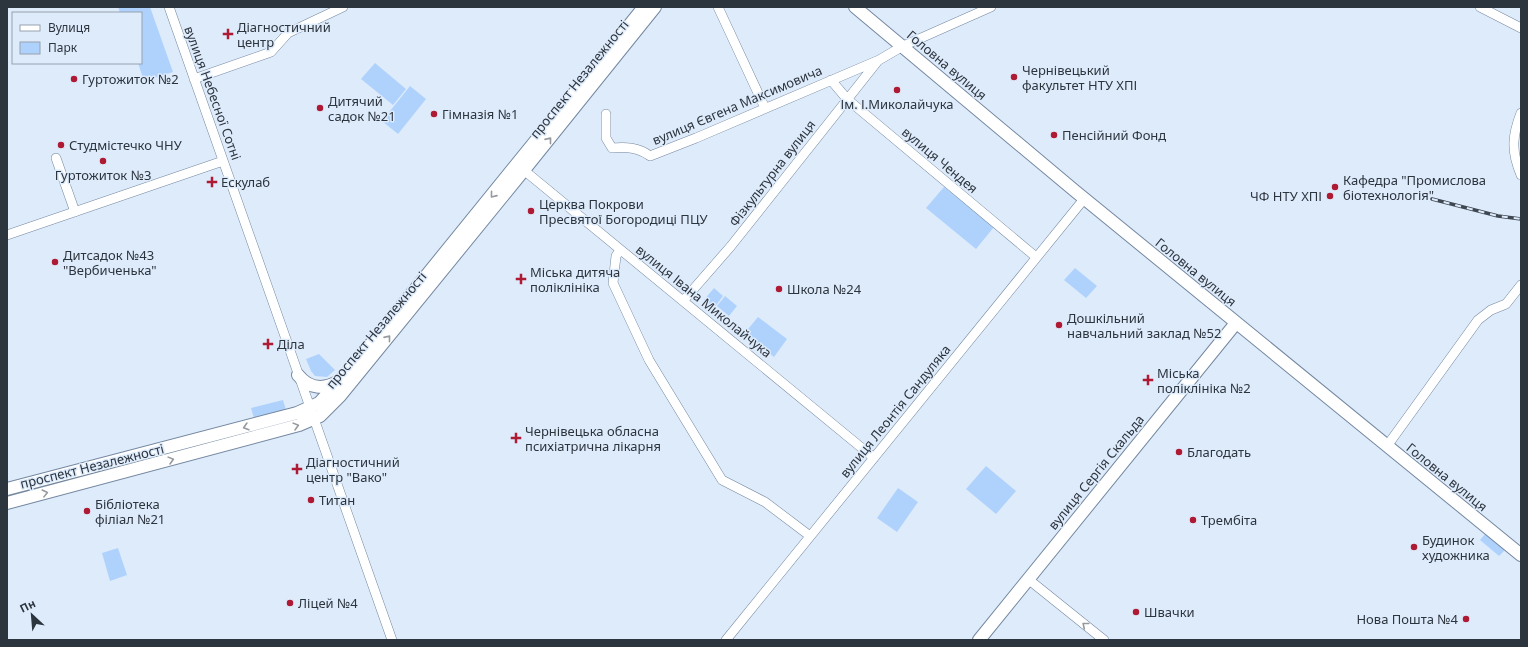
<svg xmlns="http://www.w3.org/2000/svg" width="1528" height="647" font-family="'Noto Sans',sans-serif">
  <rect width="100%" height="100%" fill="#deebfb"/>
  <path fill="#afd2fd" d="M118,7H150L173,72L144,81L138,63H141V13H120Z
    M375,63L406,89L393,105L361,79Z
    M410,86L426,99L398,134L382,121Z
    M944,187L994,227L976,249L926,208Z
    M1075,268L1097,286L1086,298L1064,280Z
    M714,288L723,296L714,308L704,300Z
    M725,296L737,306L729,316L717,306Z
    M758,317L787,339L774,357L744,334Z
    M319,354L335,370L327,377L315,376L311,371L306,359Z
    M283,400L286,410L254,418L251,408Z
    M302,418H304L67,480Z
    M986,466L1016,491L996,514L966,489Z
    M898,488L918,502L897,532L877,518Z
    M1485,534L1505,550L1499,556L1480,540Z
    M118,548L127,575L110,581L102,553Z"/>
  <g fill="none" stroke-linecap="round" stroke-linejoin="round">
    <defs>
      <path id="minor" d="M169,7L392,640
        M718,7L765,108
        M1480,7L1521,28
        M194,79L271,52L288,33L343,7
        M831,80L847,99L1036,257
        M1521,113C1512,136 1511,151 1521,175
        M606,114V138L612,148C626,147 638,147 650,156L696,138L879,60L903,46L991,7
        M56,158L75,212
        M520,167L874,458
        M7,235L223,161
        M620,250L616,256L613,283L649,360L722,480L765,502L810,536
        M684,300L731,246L877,62
        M1387,446L1478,320L1491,310L1506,304L1521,285
        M1028,579L1104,640
        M726,640L1084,199"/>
      <path id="major" d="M855,7L1075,191L1521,555
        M298,375C309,389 324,390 339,381
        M7,489L297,413L319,403L349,371L644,7
        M7,503L299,425L320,416L340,396L524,170L655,7
        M979,640L1236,323"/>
    </defs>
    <use href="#minor" stroke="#7488a0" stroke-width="10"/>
    <use href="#major" stroke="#7488a0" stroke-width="14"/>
    <use href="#minor" stroke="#fff" stroke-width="9"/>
    <use href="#major" stroke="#fff" stroke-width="12"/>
    <defs>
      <path id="rail" d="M1432,199L1498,216L1521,219"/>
    </defs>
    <use href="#rail" stroke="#3e4752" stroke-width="3.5"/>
    <use href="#rail" stroke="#deebfb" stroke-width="2" stroke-dasharray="6" stroke-linecap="butt"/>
  </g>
  <defs><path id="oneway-chevron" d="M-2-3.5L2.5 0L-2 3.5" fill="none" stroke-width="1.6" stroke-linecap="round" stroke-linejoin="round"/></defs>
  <g stroke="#969a9e">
    <use href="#oneway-chevron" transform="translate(549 140) rotate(-51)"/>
    <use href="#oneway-chevron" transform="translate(493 195) rotate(129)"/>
    <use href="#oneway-chevron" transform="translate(388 338) rotate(-51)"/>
    <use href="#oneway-chevron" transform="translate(296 426) rotate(-15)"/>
    <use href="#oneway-chevron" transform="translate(246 427) rotate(164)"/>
    <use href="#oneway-chevron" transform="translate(171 460) rotate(-15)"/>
    <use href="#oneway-chevron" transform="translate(45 493) rotate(-14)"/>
    <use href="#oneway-chevron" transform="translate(1085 625) rotate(-141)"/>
  </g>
  <g fill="#ae1a34" stroke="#deebfb" stroke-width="1.5">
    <path d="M226 28h4v4h4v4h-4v4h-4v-4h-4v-4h4z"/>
    <circle cx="1014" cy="77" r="4"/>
    <circle cx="74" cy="79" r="4"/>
    <circle cx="897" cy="90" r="4"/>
    <circle cx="320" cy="108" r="4"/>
    <circle cx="434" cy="114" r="4"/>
    <circle cx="1054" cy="135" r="4"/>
    <circle cx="61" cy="145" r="4"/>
    <circle cx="103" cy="161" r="4"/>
    <path d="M210 176h4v4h4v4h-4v4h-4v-4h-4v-4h4z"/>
    <circle cx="1335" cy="187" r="4"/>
    <circle cx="1330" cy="196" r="4"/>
    <circle cx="531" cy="211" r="4"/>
    <circle cx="55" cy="262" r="4"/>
    <path d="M519 273h4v4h4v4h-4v4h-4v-4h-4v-4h4z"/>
    <circle cx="779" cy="289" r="4"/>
    <circle cx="1059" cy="325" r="4"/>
    <path d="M266 338h4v4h4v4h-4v4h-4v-4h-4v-4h4z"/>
    <path d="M1146 374h4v4h4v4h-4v4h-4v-4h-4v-4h4z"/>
    <path d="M514 432h4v4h4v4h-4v4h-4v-4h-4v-4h4z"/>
    <circle cx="1179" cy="452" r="4"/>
    <path d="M295 463h4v4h4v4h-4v4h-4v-4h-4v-4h4z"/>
    <circle cx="311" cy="500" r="4"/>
    <circle cx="87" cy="511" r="4"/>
    <circle cx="1193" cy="520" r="4"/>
    <circle cx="1414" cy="547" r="4"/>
    <circle cx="290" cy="603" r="4"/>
    <circle cx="1136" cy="612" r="4"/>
    <circle cx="1466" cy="619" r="4"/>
  </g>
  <g text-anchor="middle" stroke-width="3" stroke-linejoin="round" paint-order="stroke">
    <g font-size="13" fill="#2c343e" stroke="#deebfb" text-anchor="start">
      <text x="237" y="32">Діагностичний<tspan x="237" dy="15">центр</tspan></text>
      <text x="1022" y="75">Чернівецький<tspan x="1022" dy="15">факультет НТУ ХПІ</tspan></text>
      <text x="82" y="84">Гуртожиток №2</text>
      <text x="328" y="106">Дитячий<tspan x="328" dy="15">садок №21</tspan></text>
      <text x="897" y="109" text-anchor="middle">Ім. І.Миколайчука</text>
      <text x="442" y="119">Гімназія №1</text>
      <text x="1062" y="140">Пенсійний Фонд</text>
      <text x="69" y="150">Студмістечко ЧНУ</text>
      <text x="103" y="180" text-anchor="middle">Гуртожиток №3</text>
      <text x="1343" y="185">Кафедра "Промислова<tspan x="1343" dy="15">біотехнологія"</tspan></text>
      <text x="221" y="187">Ескулаб</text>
      <text x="1322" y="201" text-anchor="end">ЧФ НТУ ХПІ</text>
      <text x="539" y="209">Церква Покрови<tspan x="539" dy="15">Пресвятої Богородиці ПЦУ</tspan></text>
      <text x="63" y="260">Дитсадок №43<tspan x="63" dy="15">"Вербиченька"</tspan></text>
      <text x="530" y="277">Міська дитяча<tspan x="530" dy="15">поліклініка</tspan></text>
      <text x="787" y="294">Школа №24</text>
      <text x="1067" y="323">Дошкільний<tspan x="1067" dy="15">навчальний заклад №52</tspan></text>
      <text x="277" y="349">Діла</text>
      <text x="1157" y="378">Міська<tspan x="1157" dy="15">поліклініка №2</tspan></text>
      <text x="525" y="436">Чернівецька обласна<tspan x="525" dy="15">психіатрична лікарня</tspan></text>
      <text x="1187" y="457">Благодать</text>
      <text x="306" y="467">Діагностичний<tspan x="306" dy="15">центр "Вако"</tspan></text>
      <text x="319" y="505">Титан</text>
      <text x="95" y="509">Бібліотека<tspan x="95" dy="15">філіал №21</tspan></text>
      <text x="1201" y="525">Трембіта</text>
      <text x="1422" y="545">Будинок<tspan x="1422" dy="15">художника</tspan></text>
      <text x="298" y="608">Ліцей №4</text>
      <text x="1144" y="617">Швачки</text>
      <text x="1458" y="624" text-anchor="end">Нова Пошта №4</text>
    </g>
    <g font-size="13" fill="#2c343e" stroke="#deebfb">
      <text transform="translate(947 65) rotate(40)" y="5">Головна вулиця</text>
      <text transform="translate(579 79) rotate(-51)" y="5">проспект Незалежності</text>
      <text transform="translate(213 93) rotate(70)" y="5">вулиця Небесної Сотні</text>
      <text transform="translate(737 105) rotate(-23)" y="5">вулиця Євгена Максимовича</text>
      <text transform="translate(940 160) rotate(40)" y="5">вулиця Чендея</text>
      <text transform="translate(772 173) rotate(-52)" y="5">Фізкультурна вулиця</text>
      <text transform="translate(1196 272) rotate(39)" y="5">Головна вулиця</text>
      <text transform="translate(704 301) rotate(39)" y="5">вулиця Івана Миколайчука</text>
      <text transform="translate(376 330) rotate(-50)" y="5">проспект Незалежності</text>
      <text transform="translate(895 411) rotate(-51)" y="5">вулиця Леонтія Сандуляка</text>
      <text transform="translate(92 466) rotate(-14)" y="5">проспект Незалежності</text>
      <text transform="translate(1096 472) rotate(-51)" y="5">вулиця Сергія Скальда</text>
      <text transform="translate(1447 477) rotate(39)" y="5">Головна вулиця</text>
    </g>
  </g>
  <rect width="1528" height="647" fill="none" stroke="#2c343e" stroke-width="16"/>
  <rect x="12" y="12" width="130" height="52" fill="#deebfb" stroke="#97a2af"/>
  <rect x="20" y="25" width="20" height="6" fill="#ffffff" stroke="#97a2af"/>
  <text x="48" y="32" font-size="12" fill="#2c343e">Вулиця</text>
  <rect x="20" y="42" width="20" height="12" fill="#afd2fd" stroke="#97a2af"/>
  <text x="48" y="52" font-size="12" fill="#2c343e">Парк</text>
  <g transform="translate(32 615) rotate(334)" stroke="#deebfb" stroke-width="3" paint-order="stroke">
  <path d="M0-3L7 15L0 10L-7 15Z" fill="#2c343e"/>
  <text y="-6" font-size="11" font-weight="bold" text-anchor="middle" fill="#2c343e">Пн</text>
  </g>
</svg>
